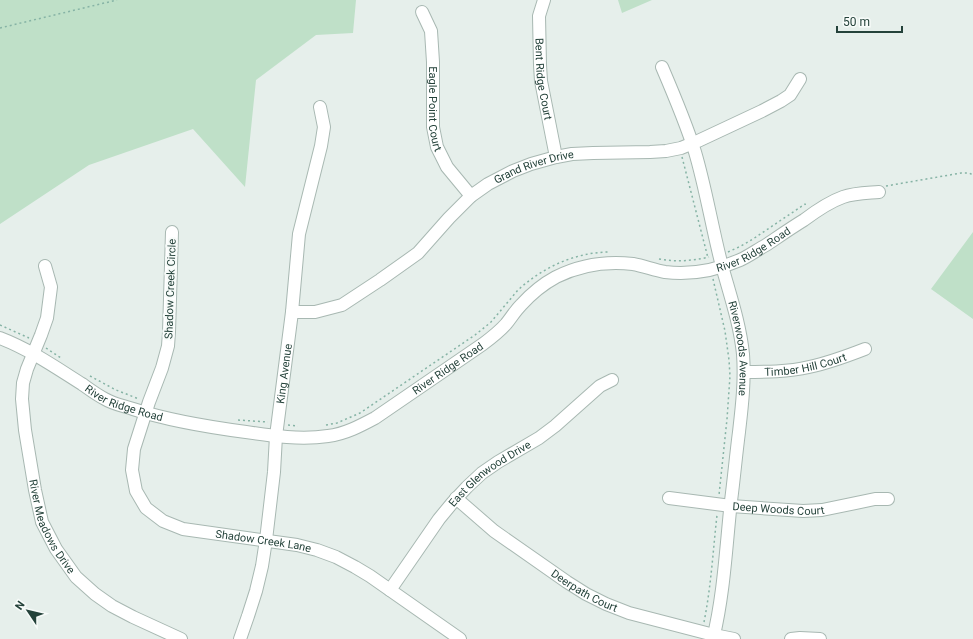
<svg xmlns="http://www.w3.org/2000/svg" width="973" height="639" font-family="Roboto,sans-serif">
  <rect width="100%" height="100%" fill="#e6efeb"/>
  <path fill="#bfe0c8" d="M0,0H356L353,33L316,35L256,80L245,187L193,129L89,165L0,224Z
    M618,0H652L622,13Z
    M973,232V319L931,289Z"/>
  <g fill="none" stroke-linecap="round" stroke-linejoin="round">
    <defs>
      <g id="minor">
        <path id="s1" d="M544,0L539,16L540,65L541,81L556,157"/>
        <path id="s2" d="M422,12L431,31L433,62V127L437,147L447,167L471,196"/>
        <path id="s3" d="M662,67C674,95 686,123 695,152C706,189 712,228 722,266C730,295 740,324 743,354C745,381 742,406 739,432C736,455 734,478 731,501C726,547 724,594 713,639"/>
        <path id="s4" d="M172,232L169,332L168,346L162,368L149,402L134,449L132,470L136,491L146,508L163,521L183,529L297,545L317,550L336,557L355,567L370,576L460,639"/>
        <path id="s5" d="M45,266L51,287L47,318L41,335L27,369L23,383L22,399L25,430L35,490L42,522L56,549L76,577L95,594L112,606L133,617L181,639"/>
        <path id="s6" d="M292,312H315L342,305L380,280L418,253L449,218L471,196L488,184L513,171L531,164L556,157L572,154L593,153L650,152L666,151L681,148L698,141L762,111L781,101L790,95L800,79"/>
        <path id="s7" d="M0,338C29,349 55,367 82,384C89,389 97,395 105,399C113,404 124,406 133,409C170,421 208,427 246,432C273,436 301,440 328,436C345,434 360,426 375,418L483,344C491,338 499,332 506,324C511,318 515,311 521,305C531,294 543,284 556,277C580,265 607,261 633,264C644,266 654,270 665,272C690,275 717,270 740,260C749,256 757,250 766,245C778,237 791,228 804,220C816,211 829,202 843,197C854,193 867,193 879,192"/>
        <path id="s8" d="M744,372C765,372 788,372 809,367C828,363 847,356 865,349"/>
        <path id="s9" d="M456,498L494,531L567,582L586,594L606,604L629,613L714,635L734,639"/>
        <path id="s10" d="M669,498L731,506L803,511L822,510L875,499H888"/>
        <path id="s11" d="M390,590L439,519L453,502L467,487L482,473L498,462L539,438L555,426L600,386L612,380"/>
        <path id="s12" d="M240,639L248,616L256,591L262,566L266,540L274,472L276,436L292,312L299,234L321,146L324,127L320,107"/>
        <path d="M791,639L800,638L820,639"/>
      </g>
    </defs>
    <use href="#minor" stroke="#a8b8b2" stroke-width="14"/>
    <path stroke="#86b3a5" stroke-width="1.5" stroke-dasharray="2 3" stroke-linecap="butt" d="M0,28L117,0
      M682,157L708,258
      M886,186L961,173H969L973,175
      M728,252L741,246L753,239L805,204L806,206
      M659,259C676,262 692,261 709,257
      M713,279L725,331L729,360L730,376L727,419L719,495
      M0,325L29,338
      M46,348L61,358
      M90,376L116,390L139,399
      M238,420L268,422
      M288,425L298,426
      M326,425L337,423L360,413L475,335L485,327L491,322L518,290C543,267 576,252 610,252
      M704,622C711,587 713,551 717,515"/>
    <use href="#minor" stroke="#fff" stroke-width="12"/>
  </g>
  <g text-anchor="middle" stroke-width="4" stroke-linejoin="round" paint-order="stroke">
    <g font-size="11" fill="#24423a" stroke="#f7fbf9">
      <text dy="4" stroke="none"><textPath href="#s1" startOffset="80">Bent Ridge Court</textPath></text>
      <text dy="4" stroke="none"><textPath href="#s2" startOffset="99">Eagle Point Court</textPath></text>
      <text dy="4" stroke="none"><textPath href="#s6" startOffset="291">Grand River Drive</textPath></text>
      <text dy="4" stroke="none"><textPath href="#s7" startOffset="836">River Ridge Road</textPath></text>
      <text transform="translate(170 289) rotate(-88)" y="4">Shadow Creek Circle</text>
      <text dy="4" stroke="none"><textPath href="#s3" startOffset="293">Riverwoods Avenue</textPath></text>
      <text dy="4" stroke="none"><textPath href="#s8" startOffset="62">Timber Hill Court</textPath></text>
      <text dy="4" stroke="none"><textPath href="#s7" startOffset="488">River Ridge Road</textPath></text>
      <text dy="4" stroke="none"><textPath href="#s12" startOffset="270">King Avenue</textPath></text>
      <text dy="4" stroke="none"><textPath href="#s7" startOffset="141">River Ridge Road</textPath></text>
      <text dy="4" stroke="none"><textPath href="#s11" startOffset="155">East Glenwood Drive</textPath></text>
      <text dy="4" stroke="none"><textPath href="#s10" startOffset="110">Deep Woods Court</textPath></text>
      <text dy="4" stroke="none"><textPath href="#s5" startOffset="271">River Meadows Drive</textPath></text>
      <text dy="4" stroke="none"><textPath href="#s4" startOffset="409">Shadow Creek Lane</textPath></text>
      <text dy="4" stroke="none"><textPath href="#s9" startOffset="159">Deerpath Court</textPath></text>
    </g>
  </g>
  <g transform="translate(28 611) rotate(305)" stroke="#f7fbf9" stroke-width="3" paint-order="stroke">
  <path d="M0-3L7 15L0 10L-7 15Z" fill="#24423a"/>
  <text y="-6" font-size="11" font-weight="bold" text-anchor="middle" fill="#24423a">N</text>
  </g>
  <path d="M837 26v6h65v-6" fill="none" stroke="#24423a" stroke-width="2"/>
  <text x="843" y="26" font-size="12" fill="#24423a" stroke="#f7fbf9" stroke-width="3" paint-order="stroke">50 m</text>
</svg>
